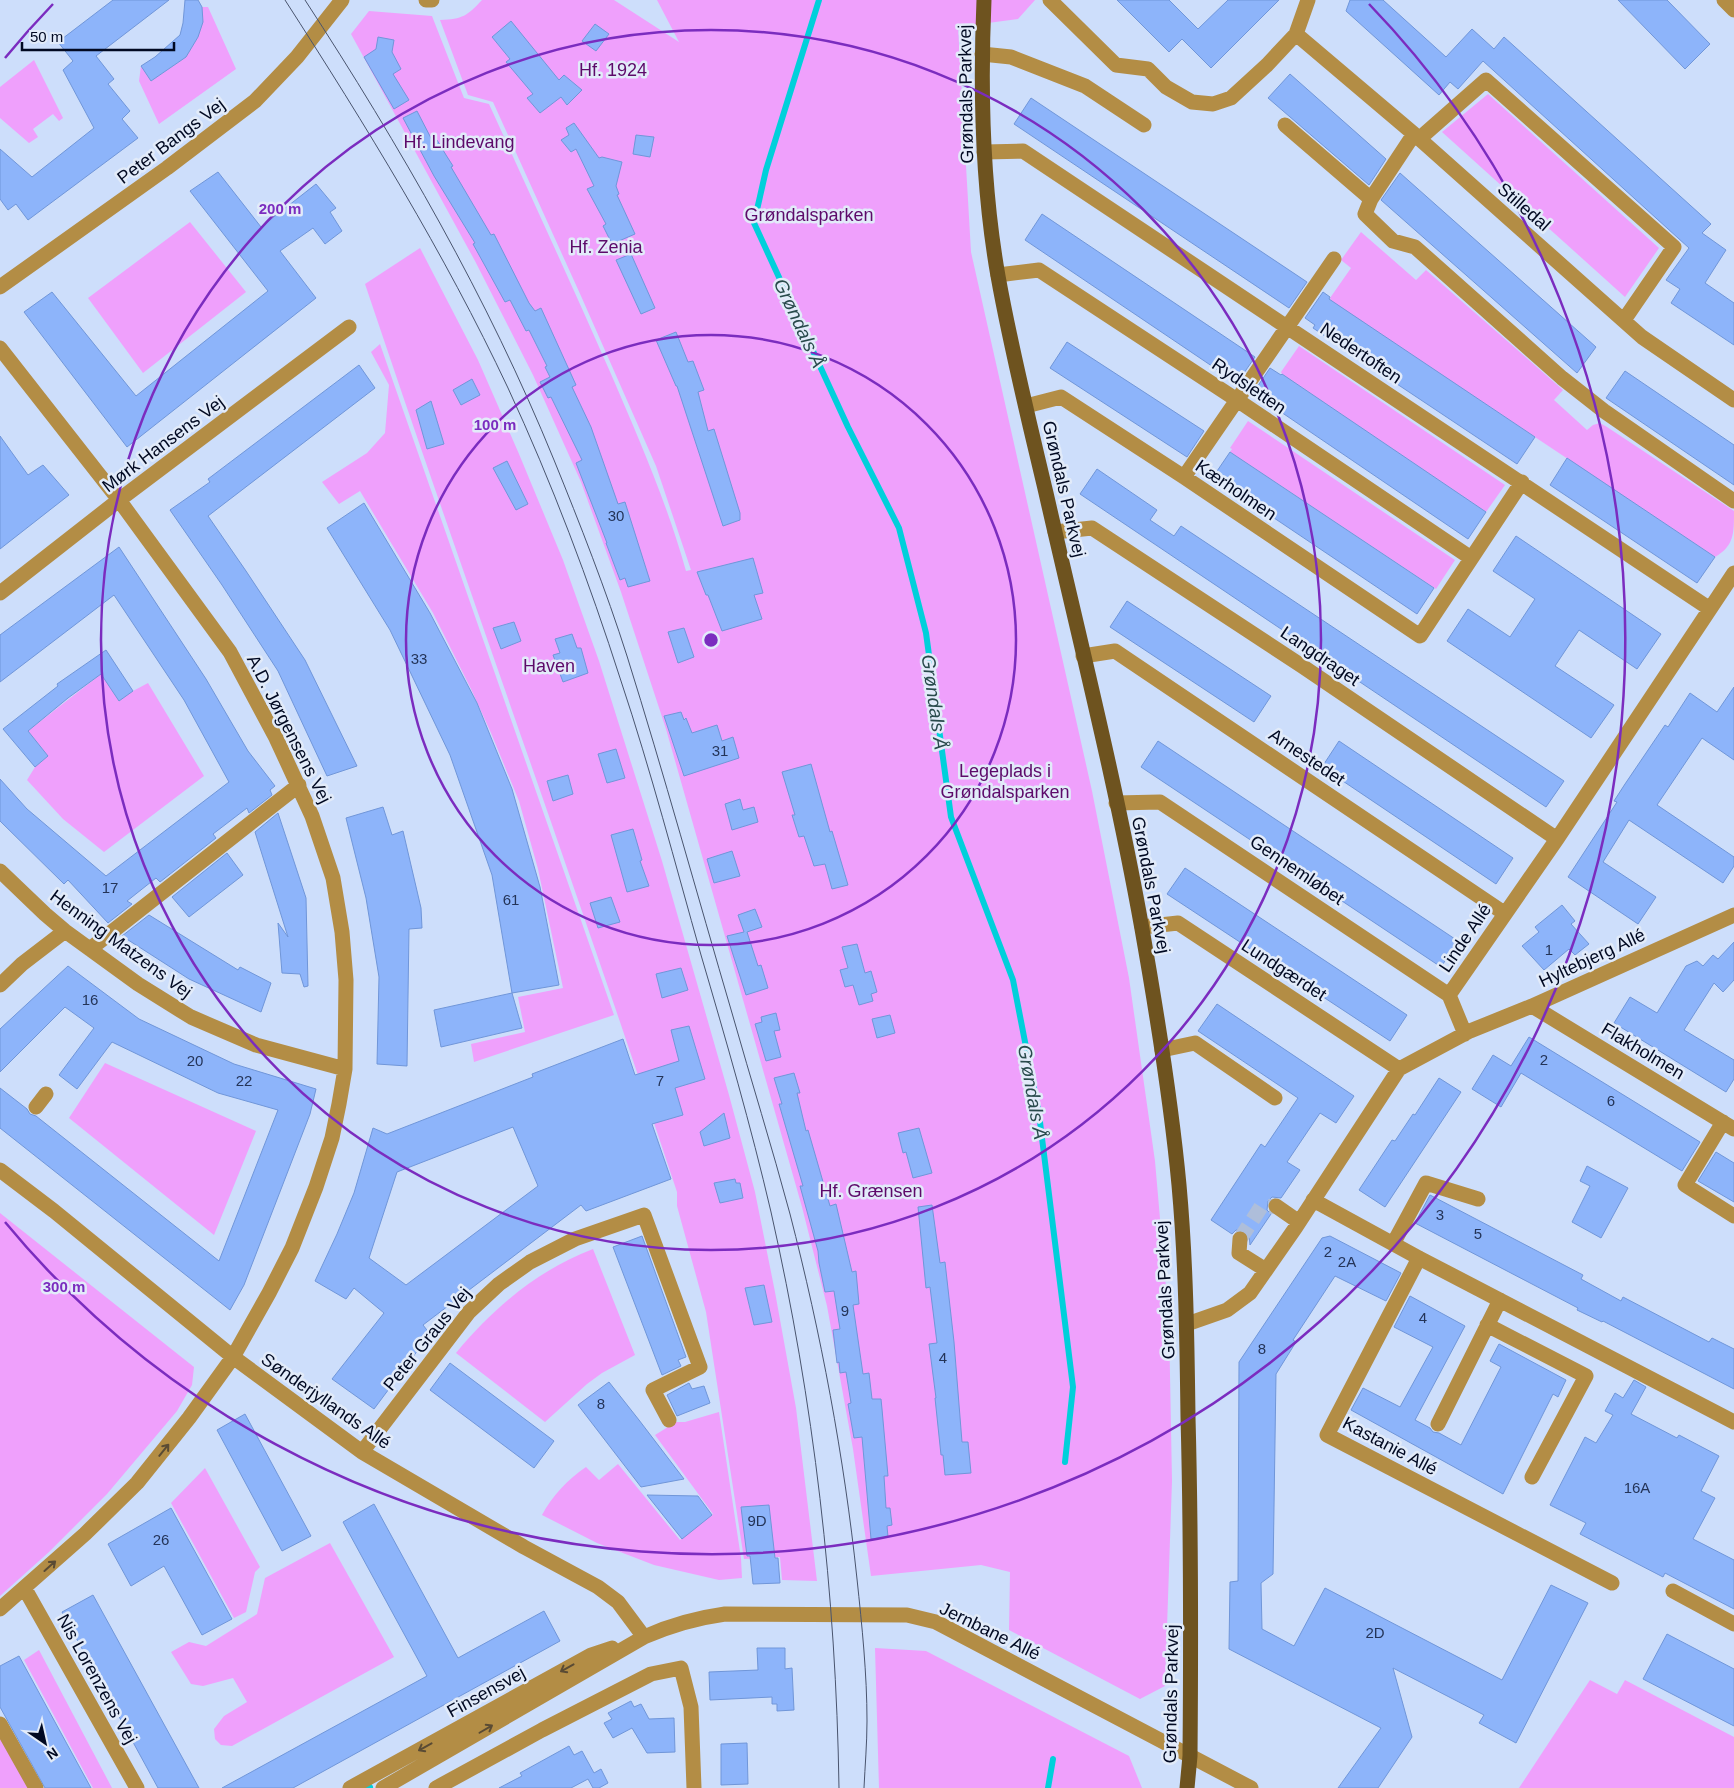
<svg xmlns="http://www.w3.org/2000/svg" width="1734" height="1788" font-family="Helvetica,sans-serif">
  <rect width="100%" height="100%" fill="#cddefb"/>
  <path fill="#efa0fc" d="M482,0H614L679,42L657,0H1035L1018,19L958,27L971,252L1092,791L1129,978L1155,1161L1169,1322L1172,1481L1165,1686L1140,1699L1009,1630L1010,1572L981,1565L871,1576L853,1449L827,1306L802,1207L666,729L621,592L581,482L533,375L475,261L351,34L369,11L432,16L464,98L489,104C530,194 571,283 611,374C639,439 667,503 686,571L691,570L656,466L581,296L493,102L468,95L440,20C463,19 467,16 482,0Z
    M202,7H208L236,69L159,124L139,81L141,66L151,81L186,57L198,37Z
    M34,60L63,118L59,121L53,114L33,129L38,137L29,143L0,118V87Z
    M1488,94L1659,248L1625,297L1442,132Z
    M190,222L246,292L143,373L88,298Z
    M1361,232L1416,280L1426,270L1563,390L1554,400L1587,430L1593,425L1600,423L1607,427L1734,511C1734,534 1734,546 1715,557L1331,301L1330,298L1351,268L1341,260Z
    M420,248L478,360L519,454L563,560L599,661L662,861L729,1095L755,1192L775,1292L796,1408L817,1581L782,1580L780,1557L744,1559L706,1312L677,1206V1192C577,888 467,588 365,284Z
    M380,344L614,1015L474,1062L471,1044L525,1032L518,997L563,988L538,869L519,801L491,733L471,689L433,613L360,491L339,504L322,482L367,453L385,433L389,385L371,352Z
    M1299,346L1505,485L1486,512L1282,374L1281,372Z
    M1248,421L1455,560L1436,589L1230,452L1232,449L1230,448Z
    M101,674L119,701L133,691L148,683L204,776L104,852L63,819L27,780L35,767L48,756L28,731Z
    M105,1063L256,1131L214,1235L69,1118Z
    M0,1213L194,1367L192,1385L177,1411L107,1494L49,1552L0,1596Z
    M593,1249L635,1355L602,1373L587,1384L545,1422L456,1353C493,1308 538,1270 593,1249Z
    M719,1412L741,1558L742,1578L719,1580L654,1565L597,1543L542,1515C552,1496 568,1479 586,1467L599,1480L618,1464L680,1540L713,1514L655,1435L676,1422H685Z
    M205,1468L260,1567L255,1572L246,1612L234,1618L171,1503Z
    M330,1543L394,1657L232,1746L221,1745L215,1739L214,1729L224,1716L247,1702L233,1678L203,1686L191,1684L171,1652L189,1642L206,1646L257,1614L265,1578Z
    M875,1648L926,1651L1129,1756L1142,1788H879Z
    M39,1650L112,1788H93L24,1660Z
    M1590,1680L1617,1694L1625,1680L1734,1737V1788H1519Z
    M0,1735L28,1788H0Z"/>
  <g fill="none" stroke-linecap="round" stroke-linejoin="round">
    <path stroke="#00d0db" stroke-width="6" d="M819,0L766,170L754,223L848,427L899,528L926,633L951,817L1013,980L1039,1114L1073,1387L1065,1462
      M368,1788L370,1787
      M1048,1788L1053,1759"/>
  </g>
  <path fill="#8db4fa" stroke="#7096d9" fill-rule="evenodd" d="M113,0H169L96,56L114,79L108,84L130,111L122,119L138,138L28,220L16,204L8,210L0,199V149L32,177L94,128L63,70L73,61L58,42Z
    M185,0H198L202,7L203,22L198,37L186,57L151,81L141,66L155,57L180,35L183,23Z
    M1117,0H1169L1198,29L1228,0H1279L1211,68L1182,39L1169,52Z
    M1350,0H1383L1446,57L1472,29L1494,49L1504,37L1711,224L1702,233L1726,250L1705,283L1734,303V345L1671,303L1680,289L1666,280L1689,248L1483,61L1458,89L1450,82L1439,95L1346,11Z
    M1618,0H1667L1710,44L1685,69Z
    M511,21L559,80L564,75L582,90L567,105L561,97L540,113L527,98L533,94L506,62L510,59L492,37Z
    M595,24L609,34L596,51L582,41Z
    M378,37L394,40L392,52L401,69L393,74L409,100L394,109L364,57L376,49Z
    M1290,74L1386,159L1369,185L1268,98Z
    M1031,98L1307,282L1289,308L1014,124Z
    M417,111L433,142L437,140L446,155L453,166L451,167L491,235L494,234L529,303L535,311L541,308L576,385L572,387L591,427L618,504L625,502L650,581L628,587L625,578L620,580L606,543H607L576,463L582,460L551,397L548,398L540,382L550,377L545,367L547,366L529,330L526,331L510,300L505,302L473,244L475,243L434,176L403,118Z
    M574,123L599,158L602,157L622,162L616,186L619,194L617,195L635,234L612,244L603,226L606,224L587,189L594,186L576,149L571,152L561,140L569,135L566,128Z
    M636,135L654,137L650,157L633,154Z
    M218,172L261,227L316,184L336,208L330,212L342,231L325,244L313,228L280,251L316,298L127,447L24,312L52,292L136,396L268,291L190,191Z
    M1400,173L1596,347L1577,373L1381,200Z
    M1042,214L1255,357L1237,383L1025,240Z
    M631,254L655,308L641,314L616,260Z
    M1323,292L1330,297L1329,299L1535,437L1517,464L1313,328L1315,325L1305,318Z
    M676,332L688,362L693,361L704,390L698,392L708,431L714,429L740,513V520L723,526L677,386H676L656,340Z
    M1067,342L1204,431L1187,457L1050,368Z
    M359,365L375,388L208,516L246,571L305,660L357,766L327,776L278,671L222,585L170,510L210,482L208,479Z
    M1270,368L1281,375L1282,374L1486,512L1468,539L1253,393Z
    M1625,371L1734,445V485L1606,398Z
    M472,379L480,395L461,405L453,390Z
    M431,401L444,444L427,449L416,410Z
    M0,436L28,475L43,465L69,495L0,549Z
    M1230,452L1434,588L1417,614L1213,477Z
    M1567,458L1715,557L1697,583L1550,485Z
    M507,461L528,504L516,510L493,468Z
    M1097,469L1157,510L1150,520L1174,536L1181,526L1564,781L1546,807L1080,494Z
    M364,503L430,613L477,703L512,789L540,887L559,985L512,993L492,875L450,755L390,630L327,528Z
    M1516,536L1661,634L1637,669L1579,630L1555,666L1614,705L1591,738L1447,641L1468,609L1510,637L1535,599L1493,571Z
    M119,547L206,679L248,751L275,786L270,790L272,795L249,813L247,808L213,834L216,838L160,882L156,878L127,901L132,904L108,923L68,880L64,884L0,821V779L27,809L106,876L229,782L184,700L114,595L0,682V635Z
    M753,558L763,593L754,595L762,619L722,631L708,595H706L697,572Z
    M1127,601L1271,696L1254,722L1110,627Z
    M514,622L521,641L501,649L493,628Z
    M684,628L694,657L678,663L668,632Z
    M572,634L577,648H581L588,673L563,682L553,655L560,653L555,639Z
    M106,650L133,691L119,701L101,674L68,698L28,731L48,756L35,767L3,729L58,686L57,684Z
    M1734,687V760L1702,738L1657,805L1734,857V866L1723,883L1629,820L1603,862L1656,897L1638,924L1568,877L1617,802L1614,801L1625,784L1665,725L1668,727L1690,693L1717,712Z
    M681,712L684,720L686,718L692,733L717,725L722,741L733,737L739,758L684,776L664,716Z
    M1158,741L1458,941L1441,967L1141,767Z
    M1339,741L1513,858L1496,884L1322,767Z
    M616,749L625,778L607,783L598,754Z
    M811,764L830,832L832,831L848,885L832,889L825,864L814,866L804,836L799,837L792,815H795L782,772Z
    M568,775L573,794L553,801L547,781Z
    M740,799L743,810L754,807L758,822L732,830L725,804Z
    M383,807L392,835L403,831L421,908L422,928L409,929L407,1066L377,1064L379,977L366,898L346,818Z
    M278,813L306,898L308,986L304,987L300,974L282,973L278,923L288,937L255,832Z
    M633,829L642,860L640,861L649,886L627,892L611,835Z
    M732,851L740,876L714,883L707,859Z
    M227,853L243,875L189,917L172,897Z
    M1185,868L1407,1015L1390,1041L1167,894Z
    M611,897L620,922L598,928L590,903Z
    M1562,905L1575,921L1571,924L1589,944L1575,955L1569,949L1544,970L1522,946L1539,932L1535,927Z
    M755,909L762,927L747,932L758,966L761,965L768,988L746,995L727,936L744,932L738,915Z
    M149,915L238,970L240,967L271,983L261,1012L189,979L122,936Z
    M1734,942V980L1723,992L1714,983L1684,1030L1734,1060V1079L1726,1092L1614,1023L1630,997L1657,1013L1686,966L1697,961L1703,966L1713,955L1718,959Z
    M857,944L865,973L871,971L877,992L871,994L873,1001L859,1005L853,985L845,987L840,970L848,968L842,947Z
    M68,966L139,1019L234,1064L316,1089L310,1114L244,1285L230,1310L0,1128V1088L27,1109L30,1114L36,1116L219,1261L278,1110L218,1093L112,1042L77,1089L59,1075L94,1028L65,1007L0,1072V1029Z
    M681,968L688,990L662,998L656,974Z
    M512,993L522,1028L441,1047L434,1010Z
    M1217,1004L1354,1096L1336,1123L1320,1113L1287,1162L1300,1170L1281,1198L1272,1197L1268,1201L1267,1210L1271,1214L1250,1245L1249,1235L1245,1231L1236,1230L1232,1234L1211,1220L1261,1144L1265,1147L1298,1098L1198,1031Z
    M776,1013L780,1030L774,1031L781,1057L766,1061L755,1024L762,1022L761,1017Z
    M890,1015L895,1033L877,1038L872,1019Z
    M689,1026L705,1079L675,1088L683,1115L652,1124L671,1179L586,1211L581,1205L423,1325L430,1334L374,1409L332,1379L384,1313L354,1288L346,1299L315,1281L337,1234L354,1193L373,1128L387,1134L533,1077L532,1074L623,1039L635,1075L679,1061L671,1030ZM513,1127L538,1186L406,1285L369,1258L397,1172Z
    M1529,1037L1700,1142L1682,1171L1521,1073L1501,1107L1472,1089L1493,1055L1511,1066Z
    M794,1073L800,1093H797L806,1131L808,1130L830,1206L836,1204L852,1272L856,1271L859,1304L853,1305L863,1374L869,1373L872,1399H881L882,1409L888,1476H884L886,1508H890L892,1525L887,1526L888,1537L871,1539L862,1437L854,1438L848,1404L851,1403L846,1372L840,1373L839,1362L837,1363L833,1330L840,1329L834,1291L825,1292L819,1263L818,1251L800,1186H803L779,1104H782L774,1078Z
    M1439,1078L1461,1092L1385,1207L1359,1190L1392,1140L1395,1141L1413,1114L1415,1115Z
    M724,1113L730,1138L704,1146L700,1132Z
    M919,1128L932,1173L913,1178L906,1152L903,1153L898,1133Z
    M1716,1152L1734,1163V1202L1698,1181Z
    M1587,1166L1628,1188L1601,1238L1572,1222L1590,1186L1580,1181Z
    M735,1179L736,1183H740L743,1198L720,1203L714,1183Z
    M1430,1195L1583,1275L1581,1279L1621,1301L1623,1297L1709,1342L1712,1338L1734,1349V1389L1603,1321L1602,1322L1577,1310L1578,1308L1415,1223Z
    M932,1205L940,1263L945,1262L954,1342L962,1442H968L971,1473L945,1475L943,1455H941L935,1398H936L929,1344L937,1343L930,1287L926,1288L918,1207Z
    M642,1236L686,1357L678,1360L681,1366L662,1375L613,1247Z
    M1330,1236L1401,1273L1386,1301L1335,1276L1293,1340L1296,1342L1276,1374L1273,1574L1261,1583L1262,1629L1294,1646L1325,1588L1502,1680L1551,1585L1588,1603L1516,1743L1479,1723L1484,1715L1393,1668L1412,1737L1378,1788H1338L1381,1728L1229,1649L1230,1582L1238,1581L1239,1362L1322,1238Z
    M764,1285L772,1322L754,1325L745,1288Z
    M1410,1296L1465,1326L1415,1420L1430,1428L1433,1432L1439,1433L1461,1445L1501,1367L1490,1361L1499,1344L1566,1380L1558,1397L1553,1394L1503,1494L1351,1410L1363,1388L1400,1407L1433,1347L1394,1327Z
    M450,1363L554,1441L534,1468L430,1390Z
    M1634,1380L1646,1387L1631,1414L1677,1438L1679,1435L1719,1456L1701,1491L1715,1498L1693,1539L1734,1560V1609L1665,1573L1663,1577L1580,1534L1586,1523L1550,1505L1585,1437L1596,1443L1613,1415L1605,1411L1615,1393L1623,1398Z
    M609,1382L639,1420L684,1479L641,1487L578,1405Z
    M689,1383L692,1389L704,1386L710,1403L677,1416L667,1395Z
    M245,1414L311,1536L282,1551L217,1430Z
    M647,1495L698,1496L712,1515L682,1539Z
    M374,1504L458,1658L544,1611L560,1641L293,1788H222L427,1676L343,1522Z
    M769,1505L775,1558H778L780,1583L753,1584L750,1556H747L741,1507Z
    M171,1508L232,1619L202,1635L164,1566L131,1586L108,1544Z
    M93,1595L199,1788H158L62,1612Z
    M1667,1634L1734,1669V1726L1643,1679Z
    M757,1648H785V1669L792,1668L794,1710L777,1711V1704H772V1697L710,1700L709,1672L758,1670Z
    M19,1656L91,1788H45L0,1707V1666Z
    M631,1701L634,1707L641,1704L649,1719L674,1718L675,1752L647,1753L632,1728L613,1738L604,1723L612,1719L608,1713Z
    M747,1743L748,1784L721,1785V1744Z
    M569,1746L574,1755L582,1751L594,1773L601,1769L608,1783L599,1788H593L588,1779L571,1788H499L522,1776L520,1773Z"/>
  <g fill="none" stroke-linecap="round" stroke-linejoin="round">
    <path stroke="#aebeda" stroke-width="15" stroke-dasharray="15 8" stroke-linecap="butt" d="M1240,1239L1261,1207L1276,1206"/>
    <path stroke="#b38d45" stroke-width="15" d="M426,0H432
      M1050,0L1116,65L1148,69L1166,87L1192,102L1213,104L1231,98L1267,65L1296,34L1308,0
      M1724,0L1734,10
      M1296,34L1414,134L1642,337L1734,400
      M982,54L1011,57L1085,86L1144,125
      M1285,125L1371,199
      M1414,134L1371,199L1365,214L1393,241L1415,247L1562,378L1604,411L1734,501
      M1419,139L1486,80L1674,247L1624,320
      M984,152L1023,151L1710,609
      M998,275L1039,270L1237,400L1471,558
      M0,287L167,168L255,101L297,57L342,0
      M0,348L119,500L230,652L276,738L312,816L333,878L342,932L346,980L345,1069L339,1104L332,1138L316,1187L292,1248L269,1293L233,1357L189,1418L137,1483L85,1534L0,1609
      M1026,406L1061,397L1184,477L1420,636L1522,482
      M1184,477L1334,259
      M1055,532L1092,528L1302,666L1557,839
      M0,593L119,500L349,327
      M1083,656L1115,651L1504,913
      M1116,803L1160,802L1449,995
      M0,871L45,914L65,931L138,984L191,1017L256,1045L345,1069
      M1142,927L1178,923L1399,1069
      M90,949L299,785
      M0,985L22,964L65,931
      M1532,1006L1734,1129
      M1465,1034L1449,995L1557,839L1734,573
      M1162,1050L1195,1043L1275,1098
      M36,1107L46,1094
      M1723,1122L1685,1185L1734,1216
      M0,1170L54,1211L233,1357L362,1452L524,1547L598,1587L618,1602L644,1637
      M1313,1200L1419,1258L1734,1422
      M1276,1206L1299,1222
      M1240,1239L1239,1253L1266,1270
      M1393,1244L1426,1183L1478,1199
      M1419,1258L1327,1435L1612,1583
      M1187,1324L1227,1310L1250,1293L1296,1227L1399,1069L1470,1031L1532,1006L1734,915
      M1487,1325L1586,1376L1532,1477
      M1438,1424L1500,1300
      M362,1452L469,1312L499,1284L530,1262L575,1239L644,1215L700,1367L653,1390L669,1420
      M25,1589L137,1788
      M1673,1591L1734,1624
      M0,1724L36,1788
      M350,1788L591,1655L612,1648
      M383,1788L644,1637C671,1625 696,1618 725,1614L907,1615L936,1622L1251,1788
      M436,1788L542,1730L651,1674L681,1668L691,1707L694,1788"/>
    <path stroke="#6e531f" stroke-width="15" d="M984,0C980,92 982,185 998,276C1011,349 1029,421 1046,493C1079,638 1116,783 1142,929C1157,1014 1171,1099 1179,1185C1186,1262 1187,1340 1188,1417C1191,1530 1191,1643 1190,1756L1187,1788"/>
    <path stroke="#49546e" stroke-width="1" d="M285,0C366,126 444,252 508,388C552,483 589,581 621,681C651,771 675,863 701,955C726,1040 751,1126 771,1212C814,1402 836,1594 839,1788
      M305,0C400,146 488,298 554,460C580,524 606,590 627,656C664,774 697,894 732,1013C751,1080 772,1147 790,1214C821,1334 844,1456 857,1579C862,1626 867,1674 867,1721C867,1744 865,1766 864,1788"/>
  </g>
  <defs><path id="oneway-shaft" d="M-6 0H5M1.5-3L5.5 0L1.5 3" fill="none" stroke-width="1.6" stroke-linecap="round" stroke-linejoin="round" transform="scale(1.25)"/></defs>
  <g stroke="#5a4b34">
    <use href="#oneway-shaft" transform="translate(164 1450) rotate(-51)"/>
    <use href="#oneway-shaft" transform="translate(50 1566) rotate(-42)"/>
    <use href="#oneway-shaft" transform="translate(567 1668) rotate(151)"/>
    <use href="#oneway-shaft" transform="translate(486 1729) rotate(-30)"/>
    <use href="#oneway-shaft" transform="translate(425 1747) rotate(151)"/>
  </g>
  <g fill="none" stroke="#7b2cbf" stroke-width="2.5">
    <circle cx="711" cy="640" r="305"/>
    <circle cx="711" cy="640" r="610"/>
    <path d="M5 58A915 915 0 0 1 53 4M1369 4A915 915 0 1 1 5 1222"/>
  </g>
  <g text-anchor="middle" stroke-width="5" stroke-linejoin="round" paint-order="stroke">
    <g font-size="15" fill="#243458">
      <text x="616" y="521">30</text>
      <text x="419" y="664">33</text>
      <text x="720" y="756">31</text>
      <text x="110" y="893">17</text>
      <text x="511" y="905">61</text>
      <text x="1549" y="955">1</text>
      <text x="90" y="1005">16</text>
      <text x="1544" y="1065">2</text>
      <text x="195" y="1066">20</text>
      <text x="244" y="1086">22</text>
      <text x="660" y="1086">7</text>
      <text x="1611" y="1106">6</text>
      <text x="1440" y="1220">3</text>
      <text x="1478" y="1239">5</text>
      <text x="1328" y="1257">2</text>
      <text x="1347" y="1267">2A</text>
      <text x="845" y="1316">9</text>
      <text x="1423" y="1323">4</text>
      <text x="1262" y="1354">8</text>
      <text x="943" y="1363">4</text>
      <text x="601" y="1409">8</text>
      <text x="1637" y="1493">16A</text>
      <text x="757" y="1526">9D</text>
      <text x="161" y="1545">26</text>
      <text x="1375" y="1638">2D</text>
    </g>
    <g font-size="18" fill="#5d0a6a" stroke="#e2ebf9">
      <text x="613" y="76">Hf. 1924</text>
      <text x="459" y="148">Hf. Lindevang</text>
      <text x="809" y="221">Grøndalsparken</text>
      <text x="606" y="253">Hf. Zenia</text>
      <text x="549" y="672">Haven</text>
      <text x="1005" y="777">Legeplads i<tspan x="1005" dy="21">Grøndalsparken</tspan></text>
      <text x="871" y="1197">Hf. Grænsen</text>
    </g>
    <g font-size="18" fill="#010922" stroke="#e2ebf9">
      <text transform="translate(966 94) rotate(-91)" y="6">Grøndals Parkvej</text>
      <text transform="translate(171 141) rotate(-37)" y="6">Peter Bangs Vej</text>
      <text transform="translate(1524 207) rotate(41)" y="6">Stilledal</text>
      <text transform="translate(1361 353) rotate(34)" y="6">Nedertoften</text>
      <text transform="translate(1249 386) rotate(34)" y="6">Rydsletten</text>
      <text transform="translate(163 444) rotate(-37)" y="6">Mørk Hansens Vej</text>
      <text transform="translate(1064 489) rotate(77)" y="6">Grøndals Parkvej</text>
      <text transform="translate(1236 490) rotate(34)" y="6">Kærholmen</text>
      <text transform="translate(1320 656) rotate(34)" y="6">Langdraget</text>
      <text transform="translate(289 729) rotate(63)" y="6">A.D. Jørgensens Vej</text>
      <text transform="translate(1307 757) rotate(34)" y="6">Arnestedet</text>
      <text transform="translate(1297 870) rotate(34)" y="6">Gennemløbet</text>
      <text transform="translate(1151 885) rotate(79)" y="6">Grøndals Parkvej</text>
      <text transform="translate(1465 938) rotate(-56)" y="6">Linde Allé</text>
      <text transform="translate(121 944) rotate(36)" y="6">Henning Matzens Vej</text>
      <text transform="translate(1592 958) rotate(-25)" y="6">Hyltebjerg Allé</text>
      <text transform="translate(1284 970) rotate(33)" y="6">Lundgærdet</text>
      <text transform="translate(1643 1051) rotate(31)" y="6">Flakholmen</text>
      <text transform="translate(1165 1290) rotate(-93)" y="6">Grøndals Parkvej</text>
      <text transform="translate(427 1339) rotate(-51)" y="6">Peter Graus Vej</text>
      <text transform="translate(326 1401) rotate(35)" y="6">Sønderjyllands Allé</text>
      <text transform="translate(1390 1446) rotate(28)" y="6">Kastanie Allé</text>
      <text transform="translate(990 1631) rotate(26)" y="6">Jernbane Allé</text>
      <text transform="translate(97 1679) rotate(61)" y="6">Nis Lorenzens Vej</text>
      <text transform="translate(486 1692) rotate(-29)" y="6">Finsensvej</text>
      <text transform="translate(1171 1694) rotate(-89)" y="6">Grøndals Parkvej</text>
    </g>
    <g font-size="19" font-style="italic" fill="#294a4c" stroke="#e2ebf9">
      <text transform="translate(800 323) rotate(65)" y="7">Grøndals Å</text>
      <text transform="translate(935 702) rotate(82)" y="7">Grøndals Å</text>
      <text transform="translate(1033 1092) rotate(80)" y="7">Grøndals Å</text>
    </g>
  </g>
  <circle cx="711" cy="640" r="8" fill="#7b2cbf" stroke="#e2ebf9" stroke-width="2.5"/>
  <g font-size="15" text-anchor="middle" font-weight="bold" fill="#7b2cbf" stroke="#e2ebf9" stroke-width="5" stroke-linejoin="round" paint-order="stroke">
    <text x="280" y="214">200 m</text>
    <text x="495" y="430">100 m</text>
    <text x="64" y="1292">300 m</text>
  </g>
  <g transform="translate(45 1743) rotate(146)" stroke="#e2ebf9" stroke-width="4" paint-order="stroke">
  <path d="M0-4L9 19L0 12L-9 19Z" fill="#010922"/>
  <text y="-8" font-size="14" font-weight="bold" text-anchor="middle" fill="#010922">N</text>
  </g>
  <path d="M22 42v8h152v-8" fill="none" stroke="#010922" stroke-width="2.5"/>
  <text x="30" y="42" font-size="15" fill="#010922" stroke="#e2ebf9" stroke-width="4" paint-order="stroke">50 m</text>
</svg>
